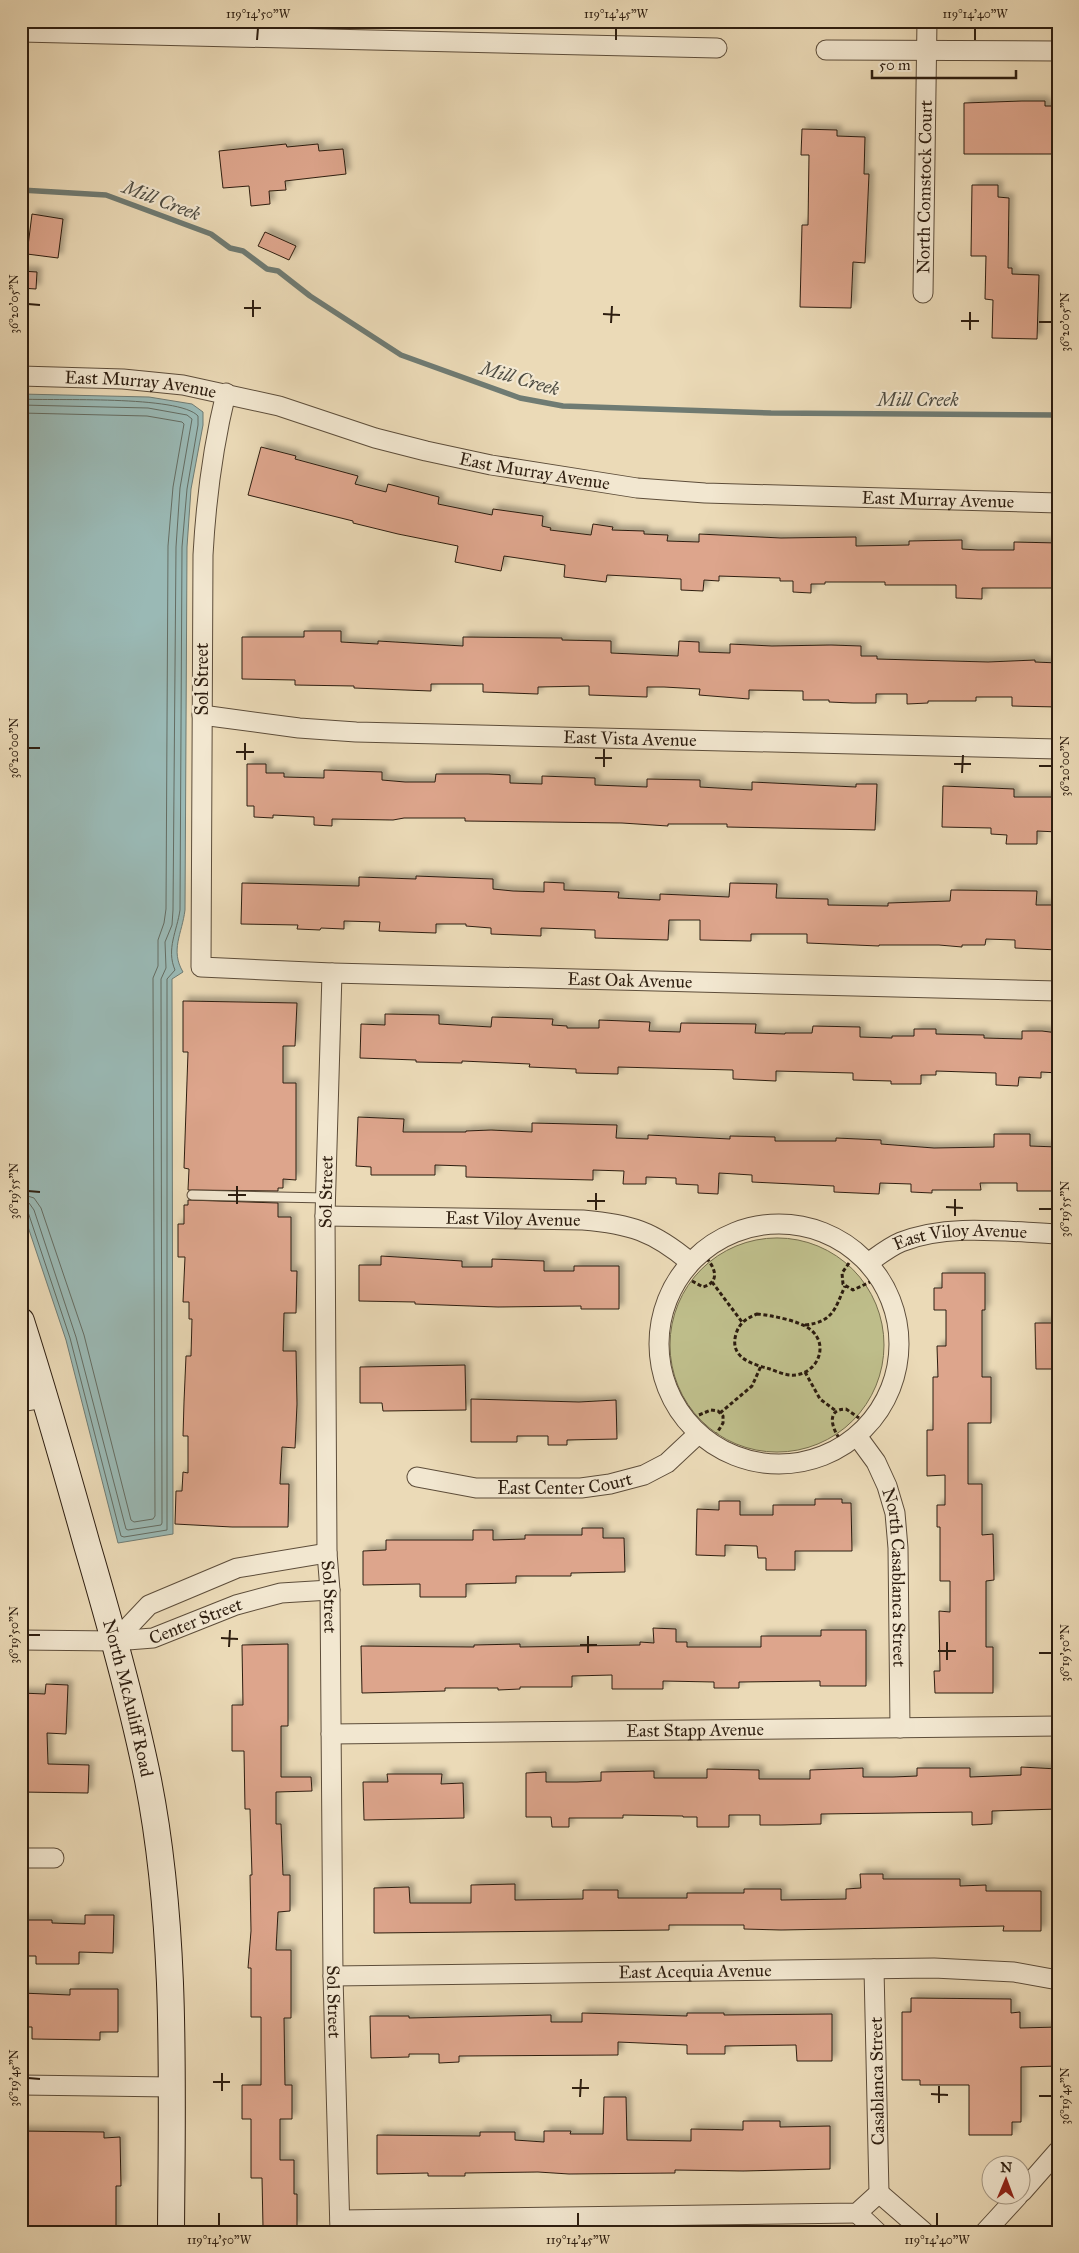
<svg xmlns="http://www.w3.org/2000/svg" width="1079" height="2253" font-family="'IM FELL Great Primer',serif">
  <defs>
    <filter id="shadow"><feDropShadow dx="4.5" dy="-4.5" stdDeviation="2.5" flood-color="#0004"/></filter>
  </defs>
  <rect width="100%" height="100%" fill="#ebdab7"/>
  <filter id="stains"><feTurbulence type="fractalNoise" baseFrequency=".004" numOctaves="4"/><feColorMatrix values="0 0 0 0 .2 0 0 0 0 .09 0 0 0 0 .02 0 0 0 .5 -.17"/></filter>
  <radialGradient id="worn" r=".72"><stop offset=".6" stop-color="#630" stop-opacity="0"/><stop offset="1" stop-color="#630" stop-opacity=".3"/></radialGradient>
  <path fill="#bebd8a" stroke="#766e4d" d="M670 1345a107 107 0 1 1 214 0a107 107 0 1 1-214 0Z"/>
  <path fill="#9ab9b5" stroke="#6f7b73" d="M21,394L149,397L192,404L203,412V425L191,489L187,547L185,910C182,934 170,950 183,972L172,979L173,1534L118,1543L66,1340L21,1206Z"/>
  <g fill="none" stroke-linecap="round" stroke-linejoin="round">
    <path stroke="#646c62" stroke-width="1" d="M21,399C54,401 179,395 198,416V425L187,489L182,547L180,910C177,931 166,949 175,970L167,979V1530L124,1537L121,1536L70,1338L28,1212L21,1208
      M21,405L148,408L187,415L192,419L180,488L176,547L173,910L172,925L165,942L166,968L161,979L162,1523L161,1525L128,1530L126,1529L76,1337L34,1210L29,1203L21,1202
      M21,413L147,416L182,422L184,424L173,487L168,546L166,909L164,923L158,940V966L153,978L155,1516L153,1519L134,1522L131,1520L84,1335L41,1208L34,1198L21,1194"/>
    <path stroke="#6f7b73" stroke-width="5.5" d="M21,190L106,195L211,234L230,248L243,251L267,269L278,271L310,296L401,355L520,398L563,406L771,413L1058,415"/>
  </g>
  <path fill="#dda58c" stroke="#2e1e10" filter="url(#shadow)" d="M1022,101H1045V106H1058V154H964V103Z
    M802,129L837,130V136L865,137L864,174H869L865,263L853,262L851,308L800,307L802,225H808L809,155H801Z
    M286,144L287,147L318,144L319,151L343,149L346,174L285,181L286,190L269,191L270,204L251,206L249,186L223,188L219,151Z
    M972,185H998V197L1009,198L1008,268H1012V274L1039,275L1037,339L992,338L993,300L985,299L986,256H971Z
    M32,214L63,219L58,258L27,254Z
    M265,232L296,246L289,260L258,246Z
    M21,271L37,272L36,289L21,288Z
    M261,447L296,456L295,459L358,476L355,484L386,492L388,484L439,497L438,504L492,515L493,509L543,516L542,526L551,528L550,530L591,535L593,524L613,527L612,530L644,531V534L668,535L667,541L699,542V534L781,538L856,537V546L909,545V541L962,540V549L978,550H1014V542L1058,543V588H982V599L956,598V585H885V582H825V584H811V593L793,592V581H780V578L719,576V581L704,580L703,591L681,590V579L607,575L606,582L564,577L565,565L504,556L501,571L455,562L458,546L398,534L353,523V521L248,495Z
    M304,631H341V642L378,644V641L463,646V637L562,638V640L611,641V653L678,656L679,641L699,642V652L730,653V644L772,646L831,645L861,646V656H877V659L988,662L1035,660V662L1058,663V707L1012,706V697H976V701H928V703L907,704V694H876V703H853L829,702V700H803V691L749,690V699L699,695L700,689L664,687H647V697L589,695V686L538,687V694L483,692V684H431V691L354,688V686L295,685V680L242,679V637H304Z
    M247,764H266V773H284V777L324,778V770L382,772V780L405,782H435L436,774H488L510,775V783L542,784V776L595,778V785L647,787V779L700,780V787L752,790V782L856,787V784H877L875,830L727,827V824H668V826L622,823L465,821V818H404L393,820L332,819V826L314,825V817L273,815V818L254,817V806H247Z
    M943,786L1014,789V797H1058V832L1037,831V844H1006L1007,835L991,834V828L942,827Z
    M416,876L493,879V889L513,891L544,892V882L564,883V890L619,892L618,898L660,900V894L729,897L730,883L777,884L776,898L828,899V905L888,906V903L950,901L951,890L1037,891L1036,905H1058V950L1015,948V940L986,939L985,945H962V947L939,945H879V946L807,943V934H751V941L700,940V920H669L668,940L595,938V930L541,928V936L491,934V928L466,926V924H436V933L379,931L380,922L344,921V929L321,928L320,930L297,929L298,925L241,924L242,883L359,886V877L416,879Z
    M183,1001L297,1003L295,1046H283V1083H296V1180L283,1179V1188H278V1191L188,1190L189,1169L184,1168L188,1052H183Z
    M385,1014L439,1015V1024L491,1027L492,1017L553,1019L552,1025L567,1026V1028H599V1020L650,1022L649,1031L680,1032L681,1023L756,1024L755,1033L785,1034V1033H812L813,1026L860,1027V1037L892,1038V1036H914V1029H936V1034L984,1035V1038L1022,1039V1031H1042L1058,1033V1073L1041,1072V1078L1019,1077L1018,1086L996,1085V1073L936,1071V1075H921V1084H891V1081L853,1080V1073L776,1071V1081L733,1079V1070L618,1067V1074L576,1073V1069L529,1067L530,1064L462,1061V1063L416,1062V1060L360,1058L361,1024L385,1025Z
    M358,1117L404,1119L403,1132H466V1131L491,1130L532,1132V1123L617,1125L616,1138L648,1139V1135L730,1139V1136L775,1137V1141H836V1138L881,1140V1144L934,1148L994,1147V1134H1030V1146L1058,1147V1191H1017V1183H980L981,1190H932V1193L911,1192V1184L880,1183L879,1194L834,1192V1186L752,1182V1175L719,1173L718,1194L698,1193V1185L676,1184V1178L646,1177V1184H623L624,1171L593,1170V1180L466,1177V1166L435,1165V1175H371V1167L356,1166Z
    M188,1200L278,1203V1217H291V1271H297L296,1313H284L283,1351H296L297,1404L295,1448L282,1447L280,1484H289L288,1527H232L175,1524L176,1491H182L183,1472L188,1473V1436H183L184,1402L186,1356H191L192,1319H189V1302H183L185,1257H178V1224H184V1205H188Z
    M381,1256L462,1261V1267H492V1259L544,1261V1271H574V1266H619V1309H581V1306L498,1307L415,1304V1302L359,1301V1265H381Z
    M942,1273H985V1310H982V1377H991V1423H968V1484H982V1535L993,1534L994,1580L986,1581V1647H993V1693H935L934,1671H940L939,1611L950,1612V1581H940V1527H937V1505H945V1475L927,1476V1430H933V1377H938L937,1346H946V1310H934V1288H942Z
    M1035,1323H1058V1369H1036Z
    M465,1365L466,1410L383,1411L382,1403H360V1367Z
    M471,1399L579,1402L616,1400L617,1439L567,1440V1445H548V1436H517V1442H471Z
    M815,1499H842V1503H851L852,1551H795V1570H766V1558H758L757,1546L725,1545V1556L696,1555L697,1509L719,1510V1501H740V1515H773V1505H815Z
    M582,1528H603V1538H624L625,1572L571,1573V1576H516V1583L466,1584V1597H420V1584L363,1585V1551L386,1550V1540H473V1530H493V1540L525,1539V1535H582Z
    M653,1628L676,1629V1642H687V1647H761V1636H821V1630H866V1686H820V1681L739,1682V1688H714V1682L663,1681V1689H612V1675L572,1676V1687H520V1689L498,1690V1688H445V1691L362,1693L361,1646L474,1647V1645L520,1644V1647L640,1645V1642L654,1643Z
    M288,1644V1726H281V1777H311L312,1791L276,1792V1824H281L283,1875H290V1911L278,1912L276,1950H291V2018H284L285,2085H292V2119H280V2160H294V2194H297V2227H263L262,2178H251V2119H242V2085H261V2017H251V1968H248L251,1931L250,1875H252L250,1809H245L244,1751H232V1705H243L242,1645Z
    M46,1684L68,1685L66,1734L47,1733L48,1764L89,1765L88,1793L21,1792V1693L45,1694Z
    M1021,1767L1058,1769V1809L992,1811V1824L972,1825V1812L821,1814V1824L781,1825H760V1815H729V1827H697V1817H683V1816L623,1815V1818H569V1827H552L551,1817H526V1773L546,1772V1782H577L601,1781V1772L654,1771V1778H707V1769L759,1770V1779H810V1770L863,1768V1777H893L917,1776V1768H970V1777L1021,1775Z
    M387,1774H442L441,1784L463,1783L464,1818L364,1820L363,1782H388Z
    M860,1874H883V1879H960V1886L986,1885V1891H1041V1931H1003L1004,1926L781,1930L744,1929V1925H669V1930L374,1933V1888L409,1887L410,1903H471V1885L515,1884V1900L583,1899V1890H618V1898H687V1893H744V1889H781V1900L846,1899V1889L861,1888Z
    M85,1915H114L113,1953L79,1952V1964H36V1956H21V1920H52V1923L85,1924Z
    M70,1989H118V2032H100V2040L32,2039V2027H21V1993L70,1995Z
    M911,1998L1011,1999V2013L1020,2012V2028L1058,2027V2066L1021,2067V2122H1012V2135H969V2085H920V2080H902V2012H911Z
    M582,2013L687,2016V2013H724V2015L832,2014V2061H797L796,2045L725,2046V2054H687V2045L618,2042V2055L459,2056V2062L439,2063V2054H409V2057L371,2058L370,2016H409V2018L551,2015V2022H582Z
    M604,2097H626L627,2140L691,2141V2129L743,2130V2121H780V2127L830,2126V2169L743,2171L675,2170V2173L569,2174L538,2172L465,2173V2176H428V2173L377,2174V2135L480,2136V2132H515V2140L544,2142V2131H571L570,2134H603Z
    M21,2131L104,2132V2138L120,2137L121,2186H116V2232H21Z"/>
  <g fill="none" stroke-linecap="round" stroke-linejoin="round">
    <defs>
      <path id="lane" d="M192,1195L326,1198"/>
      <g id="street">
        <path d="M21,32L717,48"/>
        <path d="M826,50L1058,51"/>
        <path id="s1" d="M923,293L927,21"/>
        <path id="s2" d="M21,376L123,379L183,385L279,406L375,438L426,451L491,465L637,488L705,493L1058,503"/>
        <path id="s3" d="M226,393C213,446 206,500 203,555L201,967L332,973L1058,991"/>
        <path id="s4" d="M202,715L299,728L356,732L1058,749"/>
        <path id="s5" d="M332,973L325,1216L327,1553L330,1590L333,1976L340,2232"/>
        <path id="s6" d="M325,1216L583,1220C630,1224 653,1231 690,1262"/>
        <circle cx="779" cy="1344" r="120"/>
        <path id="s7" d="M868,1263C878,1256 889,1247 901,1242C949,1223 1007,1232 1058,1234"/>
        <path d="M21,1402L45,1398"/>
        <path id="s8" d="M857,1436L876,1462L887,1486L895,1513L898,1548L900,1728"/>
        <path id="s9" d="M417,1477L476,1488H581L610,1484L644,1475L667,1463L698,1434"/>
        <path id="s10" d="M21,1640L115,1641L153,1638L236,1605L281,1593L330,1590"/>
        <path d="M115,1641L149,1605L237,1568L327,1553"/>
        <path id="s11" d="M331,1734L1058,1726"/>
        <path d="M21,1858H54"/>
        <path id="s12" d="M333,1976L934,1968L1014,1972L1058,1980"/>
        <path d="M21,2085L172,2087"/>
        <path d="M1022,2192L1058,2151"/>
        <path d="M879,2193L924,2232"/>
        <path d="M857,2213L877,2232"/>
        <path d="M340,2220L857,2213L879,2193L874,1969"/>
        <path d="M985,2232L1018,2196"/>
      </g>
      <g id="secondary">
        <path id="s13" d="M21,1321C45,1396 66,1470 87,1545C110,1623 132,1701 148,1780C177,1928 172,2082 171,2232"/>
      </g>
    </defs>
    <use href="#lane" stroke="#5d4d3a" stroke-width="11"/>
    <use href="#street" stroke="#5d4d3a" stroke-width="21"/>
    <use href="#secondary" stroke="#2e1e10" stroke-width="28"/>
    <path stroke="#2e1e10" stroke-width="3" stroke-dasharray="4 2.5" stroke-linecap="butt" d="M849,1263L842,1273L843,1284L853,1290L870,1282
      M692,1281L703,1287C718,1283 717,1271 708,1260
      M712,1282L742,1322
      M757,1314C770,1315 801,1321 811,1330C829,1345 818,1372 796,1375C787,1376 778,1372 770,1369C752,1364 729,1358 736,1334C739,1323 747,1318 757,1314Z
      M805,1325C833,1322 835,1309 845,1286
      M805,1372L820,1399L836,1411
      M720,1413L752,1386L761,1366
      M699,1415L711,1410L718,1411L723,1416V1423L717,1433
      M839,1438C831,1426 827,1409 846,1409L859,1418"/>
    <use href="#lane" stroke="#f2e7d0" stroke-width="9"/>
    <use href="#street" stroke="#f2e7d0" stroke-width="19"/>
    <use href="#secondary" stroke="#f2e7d0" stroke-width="26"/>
  </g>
  <path fill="none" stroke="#2e1e10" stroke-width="2" d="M257,40L258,28M616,40V28M975,40V28M28,304L40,305M244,308H261M603,314L620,315M253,317V300M961,321H979M1039,322H1052M611,323L612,306M970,330V312M28,748H40M236,752H254M595,758H612M245,760V743M954,764H971M1039,766H1052M604,767V749M962,773L963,755M28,1191L40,1192M228,1195H246M587,1201H605M237,1204V1186M946,1207L963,1208M1039,1209H1052M596,1210V1193M955,1216V1199M28,1635H40M221,1638L238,1639M580,1645H597M229,1647L230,1630M938,1651H956M588,1653V1636M1039,1653H1052M947,1660V1642M28,2078L40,2079M213,2082H230M572,2088H589M222,2091V2073M931,2094L948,2095M1039,2096H1052M580,2097L581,2079M939,2103V2086M219,2226V2213M578,2226V2213M937,2226V2213"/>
  <g text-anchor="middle" stroke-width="4.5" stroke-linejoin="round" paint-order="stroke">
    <g font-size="18" fill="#2e1e10" stroke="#f2e7d0">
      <text dy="6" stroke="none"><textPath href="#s1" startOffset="106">North Comstock Court</textPath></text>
      <text dy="6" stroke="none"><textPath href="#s2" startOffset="120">East Murray Avenue</textPath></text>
      <text dy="6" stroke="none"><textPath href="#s2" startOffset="525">East Murray Avenue</textPath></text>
      <text dy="6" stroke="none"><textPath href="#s2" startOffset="930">East Murray Avenue</textPath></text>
      <text transform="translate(202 679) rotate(-90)" y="6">Sol Street</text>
      <text dy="6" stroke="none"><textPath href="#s4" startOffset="429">East Vista Avenue</textPath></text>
      <text dy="6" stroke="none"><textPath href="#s3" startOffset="1005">East Oak Avenue</textPath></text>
      <text transform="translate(326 1192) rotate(-89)" y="6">Sol Street</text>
      <text dy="6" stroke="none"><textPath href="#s6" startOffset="188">East Viloy Avenue</textPath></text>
      <text dy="6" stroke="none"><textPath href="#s7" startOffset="99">East Viloy Avenue</textPath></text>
      <text dy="6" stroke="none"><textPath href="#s9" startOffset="149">East Center Court</textPath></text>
      <text dy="6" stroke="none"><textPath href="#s8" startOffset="151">North Casablanca Street</textPath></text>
      <text dy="6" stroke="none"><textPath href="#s5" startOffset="624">Sol Street</textPath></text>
      <text dy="6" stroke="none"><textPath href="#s10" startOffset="178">Center Street</textPath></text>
      <text dy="6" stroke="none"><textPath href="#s13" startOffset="392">North McAuliff Road</textPath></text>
      <text dy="6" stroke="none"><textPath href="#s11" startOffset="364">East Stapp Avenue</textPath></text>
      <text dy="6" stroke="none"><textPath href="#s12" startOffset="362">East Acequia Avenue</textPath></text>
      <text dy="6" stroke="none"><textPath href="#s5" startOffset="1029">Sol Street</textPath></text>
      <text transform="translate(877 2081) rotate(-91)" y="6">Casablanca Street</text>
    </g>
    <g font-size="19" font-style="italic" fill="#4e4c42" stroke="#f2e7d0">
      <text transform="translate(162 200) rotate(21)" y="7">Mill Creek</text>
      <text transform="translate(520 378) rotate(16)" y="7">Mill Creek</text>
      <text x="918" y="406">Mill Creek</text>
    </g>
  </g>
  <rect width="1079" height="2253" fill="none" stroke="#ebdab7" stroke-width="55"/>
  <g transform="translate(1006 2180) rotate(1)"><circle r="24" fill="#f2e7d0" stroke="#a49783"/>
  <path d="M0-4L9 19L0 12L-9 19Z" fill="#8f2418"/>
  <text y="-8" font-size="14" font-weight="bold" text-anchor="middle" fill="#2e1e10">N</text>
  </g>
  <path d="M872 70v8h144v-8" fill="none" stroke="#2e1e10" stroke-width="2.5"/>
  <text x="879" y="70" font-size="15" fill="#2e1e10" stroke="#f2e7d0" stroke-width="4" paint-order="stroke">50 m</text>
  <rect x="28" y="28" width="1024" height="2198" fill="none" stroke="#2e1e10" stroke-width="2"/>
  <g font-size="12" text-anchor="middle" fill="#2e1e10">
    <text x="258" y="18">119°14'50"W</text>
    <text x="616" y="18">119°14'45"W</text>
    <text x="975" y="18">119°14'40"W</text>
    <text transform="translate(14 304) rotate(-90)" y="4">36°20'05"N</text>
    <text transform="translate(1065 322) rotate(-90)" y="4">36°20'05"N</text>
    <text transform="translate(14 748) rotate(-90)" y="4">36°20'00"N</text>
    <text transform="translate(1065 766) rotate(-90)" y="4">36°20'00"N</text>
    <text transform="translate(14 1191) rotate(-90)" y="4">36°19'55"N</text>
    <text transform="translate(1065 1209) rotate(-90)" y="4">36°19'55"N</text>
    <text transform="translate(14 1635) rotate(-90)" y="4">36°19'50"N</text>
    <text transform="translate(1065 1653) rotate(-90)" y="4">36°19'50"N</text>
    <text transform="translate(14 2078) rotate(-90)" y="4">36°19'45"N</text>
    <text transform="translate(1065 2096) rotate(-90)" y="4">36°19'45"N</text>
    <text x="219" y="2244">119°14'50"W</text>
    <text x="578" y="2244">119°14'45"W</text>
    <text x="937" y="2244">119°14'40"W</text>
  </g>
  <rect width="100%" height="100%" filter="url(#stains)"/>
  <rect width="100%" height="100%" fill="url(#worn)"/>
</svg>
